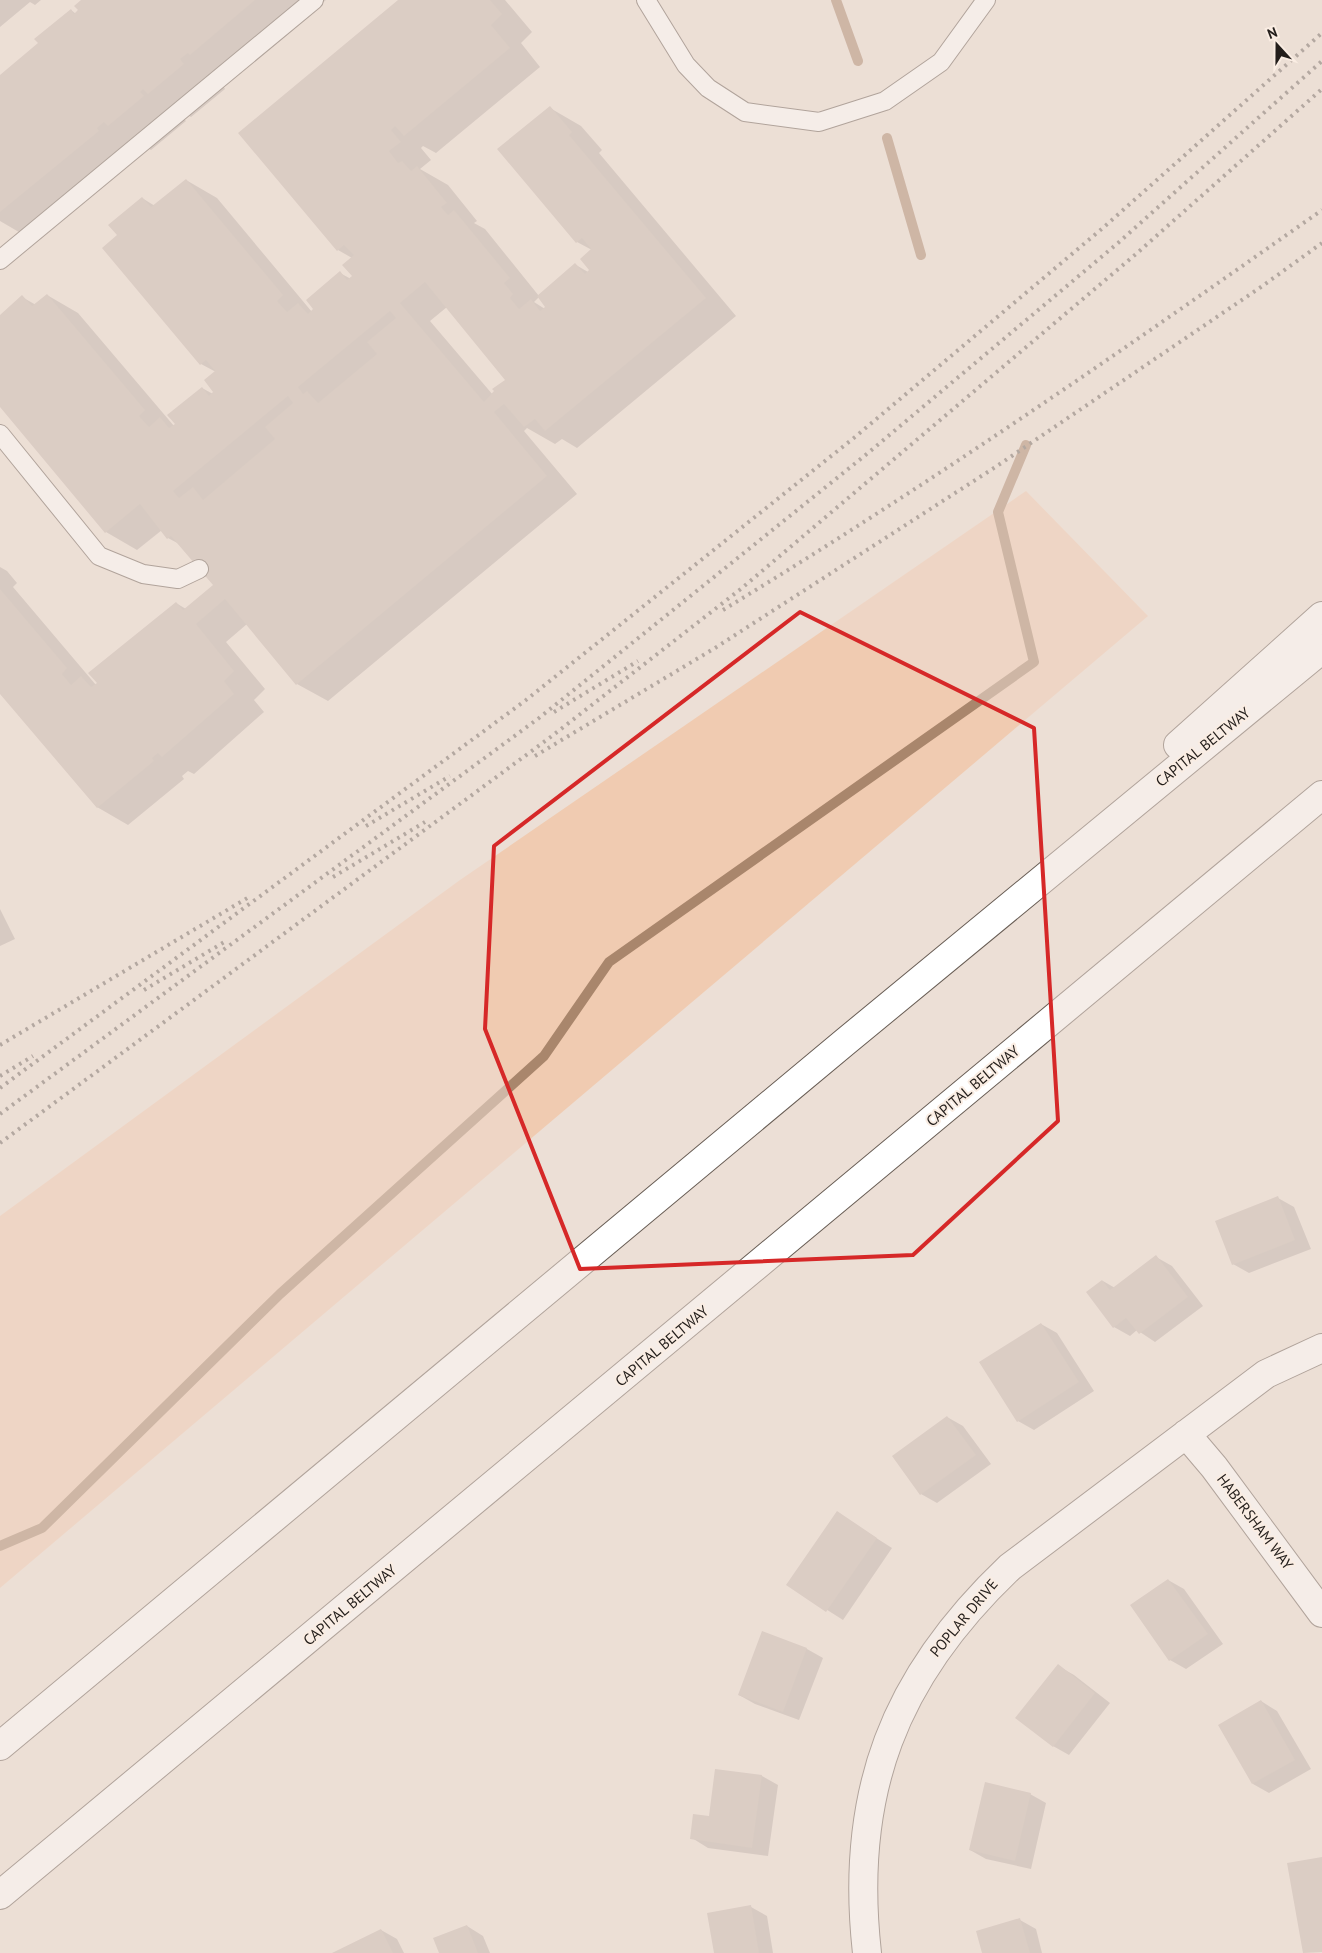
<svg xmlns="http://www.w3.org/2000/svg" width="1322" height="1953" font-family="'PT Sans',sans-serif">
  <rect width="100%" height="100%" fill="#ecdfd6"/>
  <path fill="#f0cbb1" d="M1026,491L1148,616L0,1588V1216L460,880Z"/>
  <path fill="#0003" fill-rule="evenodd" d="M0,0H41L35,5L30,2L0,27Z
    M83,0H326L233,78L222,84L225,89L191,117L186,114L182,117L186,121L151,150L146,147L139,153L141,155L36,242L0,221V76L40,44L71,10L76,14Z
    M400,0H505L532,32L521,43L540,67L436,153L423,146L421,148L431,160L420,169L448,185L477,221L474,223L485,229L539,296L576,265L588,272L591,270L592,250L577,242L550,108L581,126L602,150L599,153L736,316L577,448L562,439L555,444L527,428L524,431L577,494L328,701L297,684L247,624L226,642L265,689L254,700L264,712L194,774L188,771L182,776L184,779L128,825L97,807L0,692V567L7,571L17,583L13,587L96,685L176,603L186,609L215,585L181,545L168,538L162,530L137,550L106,532L0,405V317L22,297L36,305L47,295L78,313L174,426L202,388L213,394L215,392L216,372L201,364L119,235L142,198L155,206L186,180L217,198L312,312L340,273L351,279L354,276L352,258L338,250ZM539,297L547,307L545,309L534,302ZM447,307L507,380L493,395L430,321Z
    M0,909L15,939L0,946Z
    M1278,1198L1294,1207L1311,1249L1249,1273L1233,1264Z
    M1156,1257L1172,1266L1203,1306L1155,1342L1137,1330L1130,1336L1114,1327L1103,1281L1115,1288Z
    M1041,1324L1057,1333L1094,1391L1034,1430L1018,1421Z
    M947,1417L963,1426L991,1464L937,1503L921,1494Z
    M837,1513L892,1548L843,1620L788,1585Z
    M1168,1580L1184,1589L1223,1644L1186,1669L1170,1660Z
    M763,1633L807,1649L823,1658L799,1720L755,1704L739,1695Z
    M1058,1666L1074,1675L1110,1703L1069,1755L1053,1746Z
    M1261,1701L1277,1711L1311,1769L1269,1793L1253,1784Z
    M716,1770L762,1776L778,1785L768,1856L708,1848L692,1838L710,1818Z
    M1030,1794L1046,1803L1031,1869L986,1859L970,1850Z
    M751,1907L767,1916L773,1953H715Z
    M1020,1920L1036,1929L1042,1953H983Z
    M467,1926L483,1936L490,1953H441Z
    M381,1930L397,1939L404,1953H336Z"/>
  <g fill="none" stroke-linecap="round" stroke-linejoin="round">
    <path stroke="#a9866c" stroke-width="10" d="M836,0L858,61
      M887,138L921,255
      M0,1546L42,1528L280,1294L544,1056L609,962L1034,662L998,512L1026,445"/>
  </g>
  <path fill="#c5b8af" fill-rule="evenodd" d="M81,0H255L190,55L188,53L180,59L184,64L148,94L143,89L140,92L144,96L108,126L104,122L97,128L99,131L0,212V75L38,43L34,39L71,9L74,14L78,10L74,6Z
    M398,0H490L502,14L491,25L510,48L404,136L395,126L391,130L401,142L389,151L398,163L402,161L411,171L417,166L447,203L441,207L448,215L454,210L510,278L504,283L513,294L510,298L519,309L531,299L540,311L545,307L537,296L575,263L585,274L589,270L580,259L591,249L582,238L576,243L497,149L550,106L572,132L569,135L706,298L545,431L535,419L524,427L504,404L494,412L547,476L296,685L225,599L196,624L234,671L224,681L234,694L162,757L158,753L152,758L154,761L97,808L0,694V589L67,668L62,674L71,685L81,676L91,687L97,683L88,673L176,602L183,610L213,585L171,536L167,539L140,504L105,533L0,407V315L22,295L32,306L47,294L145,410L139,416L149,427L160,417L169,428L175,424L167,415L202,387L209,396L213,392L204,380L215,371L206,360L200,365L102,248L117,235L108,225L142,197L151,207L186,179L283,295L277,301L287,312L298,303L308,314L313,309L306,300L340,271L347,280L352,276L342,265L354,255L344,245L337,251L238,133ZM425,282L505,380L492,389L494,391L484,402L400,303ZM390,311L396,318L367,342L377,354L318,403L307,391L303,394L298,387ZM288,396L293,403L265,427L275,439L203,500L193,487L179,498L173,491Z
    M1278,1196L1295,1240L1232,1265L1215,1221Z
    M1156,1255L1188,1297L1139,1334L1126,1318L1113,1328L1086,1292L1102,1280L1110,1290Z
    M1041,1323L1079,1382L1017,1422L979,1362Z
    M947,1416L976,1455L920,1495L892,1456Z
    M837,1511L877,1538L826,1612L786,1585Z
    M1168,1579L1208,1634L1169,1661L1130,1605Z
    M762,1631L807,1648L783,1712L738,1695Z
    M1058,1664L1095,1693L1053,1747L1015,1718Z
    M1261,1700L1295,1760L1252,1784L1218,1725Z
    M715,1769L762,1775L752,1848L690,1839L693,1814L709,1816Z
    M985,1782L1031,1793L1015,1861L969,1850Z
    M1322,1857V1952L1303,1953L1287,1863Z
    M751,1905L759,1953H714L707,1913Z
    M1020,1918L1030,1953H982L976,1931Z
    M467,1925L478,1953H439L433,1938Z
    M381,1929L393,1953H332Z"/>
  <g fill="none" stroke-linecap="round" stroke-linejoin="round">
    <defs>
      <path id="service" d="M646,0L686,65L708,88L745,112L819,122L885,101L941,62L986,0
        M0,260L314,0
        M0,434L99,556L143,574L178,579L199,569"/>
      <path id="minor" d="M1186,1434L1214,1467L1322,1613
        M867,1953C849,1793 894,1677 1010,1567L1266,1374L1322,1348"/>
      <path id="motorway" d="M1178,745L1322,616
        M0,1746L845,1042L1322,649
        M0,1895L1322,795"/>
    </defs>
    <use href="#service" stroke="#685d55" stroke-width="20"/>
    <use href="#minor" stroke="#685d55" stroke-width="30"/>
    <use href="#motorway" stroke="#685d55" stroke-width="30"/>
    <use href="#service" stroke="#fff" stroke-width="18"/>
    <use href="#minor" stroke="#fff" stroke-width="28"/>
    <use href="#motorway" stroke="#fff" stroke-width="28"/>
    <path stroke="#6e6661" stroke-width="4" stroke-dasharray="2.5 5" stroke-linecap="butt" d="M723,610C929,485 1126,348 1322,210
      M554,712L638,661
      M535,756L715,648L997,466L1261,287L1322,243
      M366,826L450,776
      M333,877L425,822
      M144,990L226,941
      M0,1045L249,897
      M0,1076L33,1056
      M0,1088L526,700L855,437L1104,227L1322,33
      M0,1114L539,718L868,453L1118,243L1322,61
      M0,1143L552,736L742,588L1136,254L1322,89"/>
  </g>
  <path d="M0 0H1322V1953H0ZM800,612L1034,728L1058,1121L913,1255L580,1269L485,1029L494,846Z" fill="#ecdfd6" fill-opacity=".55" fill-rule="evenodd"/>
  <path fill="none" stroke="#d62828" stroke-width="4" stroke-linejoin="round" d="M800,612L1034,728L1058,1121L913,1255L580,1269L485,1029L494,846Z"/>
  <g text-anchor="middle" stroke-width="4" stroke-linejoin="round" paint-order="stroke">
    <g font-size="15" fill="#231e1b" stroke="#faede3">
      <text transform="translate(1203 747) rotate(-39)" y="5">CAPITAL BELTWAY</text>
      <text transform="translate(973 1086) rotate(-40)" y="5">CAPITAL BELTWAY</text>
      <text transform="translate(662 1346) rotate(-40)" y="5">CAPITAL BELTWAY</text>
      <text transform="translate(1255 1522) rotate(53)" y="5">HABERSHAM WAY</text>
      <text transform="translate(350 1605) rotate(-40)" y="5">CAPITAL BELTWAY</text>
      <text transform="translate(964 1618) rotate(-50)" y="5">POPLAR DRIVE</text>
    </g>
  </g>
  <g transform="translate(1277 45) rotate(339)" stroke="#faede3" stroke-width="4" paint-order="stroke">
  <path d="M0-4L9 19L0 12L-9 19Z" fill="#231e1b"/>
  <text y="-8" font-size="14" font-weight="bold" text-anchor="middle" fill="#231e1b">N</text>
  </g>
</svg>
